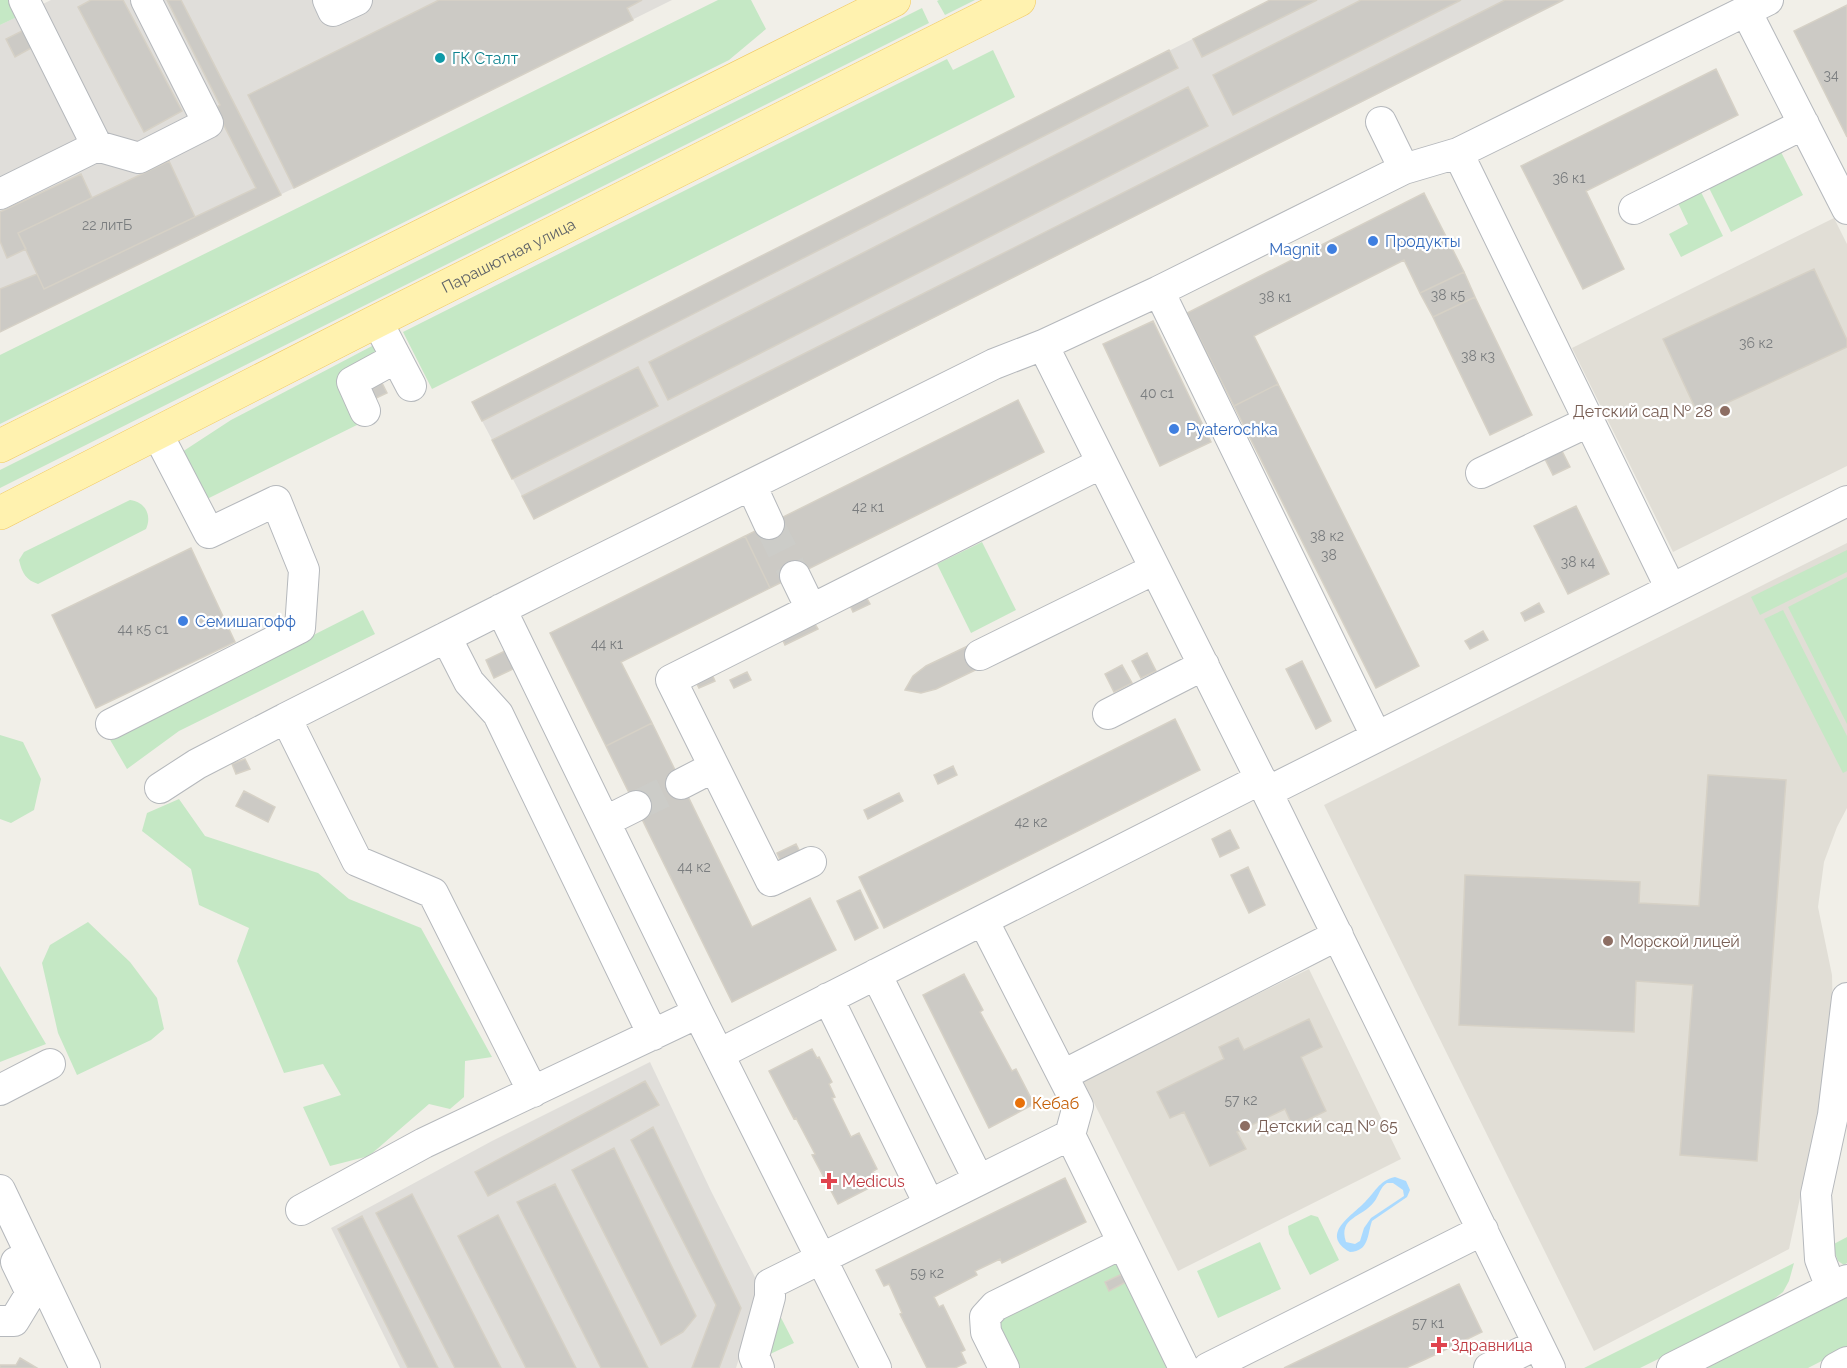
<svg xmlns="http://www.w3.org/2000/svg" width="1847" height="1368" font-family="Raleway,sans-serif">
  <rect width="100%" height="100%" fill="#f1efe8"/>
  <path fill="#e0deda" d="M51,0H672L294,188L0,332V25Z
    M1270,0H1565L534,519L472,402Z
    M650,1062L711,1191L761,1289L736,1368H400L331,1228L492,1141Z"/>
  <path fill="#e1ded6" d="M1834,218L1847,244V466L1673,552L1572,348Z
    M1847,543V808L1837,827L1824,862L1818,907L1832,975L1833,1016L1818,1114L1789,1249L1594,1351L1324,805Z
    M1309,969L1401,1159L1178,1271L1082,1079Z"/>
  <path fill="#c5e8c5" d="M0,0H14L21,15L0,25Z
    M718,0H751L766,29L729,60L0,424V355Z
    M939,0H975L945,15L937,1Z
    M922,8L929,23L0,488V470Z
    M993,50L1015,97L432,389L403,332L947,59L953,70Z
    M1781,152L1803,195L1731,232L1709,188Z
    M1701,192L1723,236L1681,257L1669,234L1688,224L1678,203Z
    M374,345L379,354L363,422L207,499L182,452L231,420Z
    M130,500C146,502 152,516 146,529L38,584C26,580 22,573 19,560L24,552Z
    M982,542L1016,610L971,633L937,564Z
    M1847,550V572L1760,615L1751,597Z
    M1847,577V724L1788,607Z
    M363,610L375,634L179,731L127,769L109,738Z
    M1783,610L1847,736V771L1843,773L1764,619Z
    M0,735L23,742L41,779L34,810L11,823L0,819Z
    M179,799L205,836L318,873L349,899L421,928L492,1057L465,1061L464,1097L450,1109L429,1104L369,1156L330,1166L303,1107L341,1095L323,1064L284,1073L237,961L249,928L199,905L191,869L142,831L147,813Z
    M88,922L130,962L157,998L164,1029L151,1040L77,1075L58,1033L42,963L50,945Z
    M0,966L46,1044L0,1062Z
    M1311,1215L1318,1217L1339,1260L1310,1275L1289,1234L1288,1226Z
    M1847,1237V1263L1844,1265L1838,1261L1832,1245Z
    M1260,1242L1281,1289L1218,1318L1197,1271Z
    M1116,1256L1170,1368H1012L996,1333L998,1316Z
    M1794,1263L1789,1281L1783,1292L1762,1308L1640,1368H1584Z
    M1847,1296V1348L1808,1368H1704Z
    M776,1308L794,1343L759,1359Z"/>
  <path fill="#aadaff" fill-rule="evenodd" d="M1395,1177L1406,1181L1410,1190L1407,1197L1372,1221C1367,1236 1369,1251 1350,1252C1320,1235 1350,1217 1363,1204C1375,1193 1378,1181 1395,1177ZM1387,1183H1393L1403,1190L1404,1196L1371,1218L1364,1228L1360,1241L1355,1244L1346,1242C1338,1217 1362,1218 1374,1202C1379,1196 1380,1187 1387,1183Z"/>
  <path fill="#cccac5" stroke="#d6d1c6" stroke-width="1.5" d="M91,0H123L182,111L144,132L78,7Z
    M167,0H181L281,195L0,332V289L37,274L44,289L256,188L215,108L220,105Z
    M439,0H642L627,8L633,20L294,188L248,95Z
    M1270,0H1317L1202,57L1193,39Z
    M1361,0H1461L1233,115L1213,75Z
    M1505,0H1563L534,519L522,496Z
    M1847,5V137L1794,31Z
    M24,30L33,47L15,57L6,39Z
    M1169,50L1178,68L482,421L472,402Z
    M1716,69L1738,115L1586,191L1624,269L1583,289L1521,166Z
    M1188,87L1208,126L668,400L649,362Z
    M169,161L195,217L44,289L18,233Z
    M81,174L92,198L18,233L26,249L7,258L0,241V212Z
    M1424,193L1464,272L1420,293L1404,260L1254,336L1278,384L1234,406L1187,313Z
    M1814,269L1847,340V347L1699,416L1663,339Z
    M1464,272L1475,297L1433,317L1420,293Z
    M1475,297L1532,415L1490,435L1433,317Z
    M1153,321L1211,442L1160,466L1103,344Z
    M638,367L658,406L512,479L492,440Z
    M379,377L387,393L372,400L365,384Z
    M1278,384L1419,666L1376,688L1234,406Z
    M1018,400L1044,452L770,588L745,536Z
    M1561,449L1570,467L1553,475L1544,457Z
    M1576,506L1609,574L1568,594L1534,526Z
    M745,536L770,588L621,662L652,723L606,746L550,633Z
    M191,548L235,642L96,708L52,615Z
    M865,595L870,604L853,612L849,603Z
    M1539,603L1544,612L1525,621L1521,613Z
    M813,621L818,629L785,645L781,636Z
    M1483,631L1488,640L1470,649L1465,641Z
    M974,643L986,665L936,689L921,693L905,690L913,676L926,666Z
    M507,650L515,668L494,678L486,660Z
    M1147,653L1156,671L1141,678L1132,661Z
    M1302,661L1331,721L1316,729L1286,669Z
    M1122,665L1132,683L1114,692L1105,674Z
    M711,672L715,681L699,688L695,680Z
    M747,672L751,680L734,688L730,680Z
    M1175,719L1200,770L884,928L859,877Z
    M652,723L752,927L810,898L836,950L732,1002L606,746Z
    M245,759L250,769L236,774L232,764Z
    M953,766L957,775L938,784L934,775Z
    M1708,775L1786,780L1757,1161L1680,1155L1693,985L1636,981L1634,1032L1459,1025L1465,875L1640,882L1639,903L1699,906Z
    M244,791L275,807L268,822L236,806Z
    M899,793L903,801L868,819L864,810Z
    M1230,830L1239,848L1220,857L1212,839Z
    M796,844L800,852L781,862L777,853Z
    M1248,867L1265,905L1249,913L1231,875Z
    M860,890L878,928L855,940L837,901Z
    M964,974L983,1010L980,1012L1012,1071L1016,1069L1034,1104L989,1128L923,995Z
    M1309,1019L1322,1047L1301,1057L1326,1111L1293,1127L1285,1109L1237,1132L1246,1149L1210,1166L1184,1112L1170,1118L1157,1092L1224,1059L1219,1047L1238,1038L1244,1050Z
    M812,1049L817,1058L819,1057L832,1082L829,1084L835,1097L832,1098L851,1137L859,1133L877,1169L873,1171L879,1183L838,1204L812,1155L815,1154L796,1118L794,1119L769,1071Z
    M645,1081L659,1105L488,1196L475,1172Z
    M653,1127L741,1308L719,1368H692L716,1305L631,1140Z
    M614,1148L696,1316L683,1332L661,1345L572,1170Z
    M1065,1178L1086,1222L1002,1263L1000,1259L975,1271L977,1275L934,1297L939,1307L943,1305L965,1350L961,1352L966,1363L955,1368H927L900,1314L902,1313L889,1284L884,1286L876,1270Z
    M555,1184L648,1368H601L517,1202Z
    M412,1194L501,1368H455L376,1213Z
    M498,1215L576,1368H526L458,1236Z
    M362,1216L438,1368H408L338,1229Z
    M1122,1274L1126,1282L1109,1291L1105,1282Z
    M1459,1284L1482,1332L1426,1359L1406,1368H1284Z
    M20,1358L37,1368H0V1365H16Z"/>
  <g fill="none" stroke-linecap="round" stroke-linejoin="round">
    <path stroke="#ccccc8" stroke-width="30" stroke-dasharray="30 15" stroke-linecap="butt" d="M769,524L795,576
      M636,806L681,784"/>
    <defs>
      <path id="minor" d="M328,0L333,11L357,0
        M1746,11L1847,209
        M1381,122L1404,169
        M97,146L139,158L208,123L146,0
        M1458,153L1768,0
        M0,194L97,146L24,0
        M1634,209L1804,124
        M1159,291L1043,345L1267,792L1550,1368
        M377,321L411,386
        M365,411L352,382L396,358
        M1481,473L1590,421
        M751,485L769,524
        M795,576L811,609
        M501,609L698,1013L876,1368
        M446,637L469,682L498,714L653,1035
        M980,655L1155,569
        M1108,714L1204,665
        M111,724L300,628L304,570L276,501L209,533L157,433
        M1376,736L1159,291L1404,169L1458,153L1671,589
        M681,784L714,767
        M160,788L197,764L286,718
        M1267,792L1847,501
        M606,821L636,806
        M811,862L771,881L671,680L1102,463
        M876,974L978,1179
        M828,998L929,1204
        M719,1054L1261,779
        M1063,1075L1338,935
        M0,1090L50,1064
        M533,1092L433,893L357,861L286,718L563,578L994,364L1043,345
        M0,1190L85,1368
        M301,1210L424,1143L698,1013
        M1123,1243L1184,1368
        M1831,1288L1820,1259L1816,1194L1833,1115L1847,998
        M0,1321H14L31,1293L16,1262
        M759,1368L754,1356L770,1297V1284L1070,1135L1078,1106L983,920
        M1004,1368L986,1332L985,1317L995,1306L1123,1243L1070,1135
        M1208,1368L1483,1230
        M1489,1368L1538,1344
        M1672,1368L1847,1280
        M1836,1368L1847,1362"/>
      <g id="major">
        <path d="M0,446L894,0"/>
        <path id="s1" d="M0,513L377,321L1019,0"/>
      </g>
    </defs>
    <use href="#minor" stroke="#b5b8bc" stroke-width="32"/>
    <use href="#major" stroke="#f2c960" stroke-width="34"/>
    <use href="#minor" stroke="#fff" stroke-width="30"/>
    <use href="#major" stroke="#fff2af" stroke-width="33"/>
  </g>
  <circle fill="#0f9aa8" stroke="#fff" stroke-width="2" cx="440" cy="58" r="6"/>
  <g fill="#3f7fe0" stroke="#fff" stroke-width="2">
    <circle cx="1373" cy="241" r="6"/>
    <circle cx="1332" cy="249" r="6"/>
    <circle cx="1174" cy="429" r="6"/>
    <circle cx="183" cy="621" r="6"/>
  </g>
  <g fill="#8d6e63" stroke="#fff" stroke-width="2">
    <circle cx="1725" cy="411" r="6"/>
    <circle cx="1608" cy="941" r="6"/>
    <circle cx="1245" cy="1126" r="6"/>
  </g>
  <circle fill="#e8710a" stroke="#fff" stroke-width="2" cx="1020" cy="1103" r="6"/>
  <g fill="#e0444e" stroke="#fff" stroke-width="2">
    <path d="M826 1172h6v6h6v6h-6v6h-6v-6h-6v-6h6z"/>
    <path d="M1436 1336h6v6h6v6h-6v6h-6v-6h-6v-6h6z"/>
  </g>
  <g text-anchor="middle" stroke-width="4.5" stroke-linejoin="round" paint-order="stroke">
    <g font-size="14" fill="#7a7d7f">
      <text x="1831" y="80">34</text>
      <text x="1569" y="183">36 к1</text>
      <text x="107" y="230">22 литБ</text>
      <text x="1448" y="300">38 к5</text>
      <text x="1275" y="302">38 к1</text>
      <text x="1756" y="348">36 к2</text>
      <text x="1478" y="361">38 к3</text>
      <text x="1157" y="398">40 с1</text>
      <text x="868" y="512">42 к1</text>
      <text x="1327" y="541">38 к2</text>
      <text x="1329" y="560">38</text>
      <text x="1578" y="567">38 к4</text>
      <text x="143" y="634">44 к5 с1</text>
      <text x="607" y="649">44 к1</text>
      <text x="1031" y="827">42 к2</text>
      <text x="694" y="872">44 к2</text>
      <text x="1241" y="1105">57 к2</text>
      <text x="927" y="1278">59 к2</text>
      <text x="1428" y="1328">57 к1</text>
    </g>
    <g font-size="16" fill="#0d838f" stroke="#fff" text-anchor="start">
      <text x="452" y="64">ГК Сталт</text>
    </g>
    <g font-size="16" fill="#366cbe" stroke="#fff" text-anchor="start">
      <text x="1385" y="247">Продукты</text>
      <text x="1320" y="255" text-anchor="end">Magnit</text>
      <text x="1186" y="435">Pyaterochka</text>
      <text x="195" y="627">Семишагофф</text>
    </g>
    <g font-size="16" fill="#5f6368" stroke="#fff">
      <text dy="6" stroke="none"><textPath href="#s1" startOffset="570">Парашютная улица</textPath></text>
    </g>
    <g font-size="16" fill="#785e54" stroke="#fff" text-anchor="start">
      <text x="1713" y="417" text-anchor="end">Детский сад № 28</text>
      <text x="1620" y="947">Морской лицей</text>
      <text x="1257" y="1132">Детский сад № 65</text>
    </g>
    <g font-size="16" fill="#c56008" stroke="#fff" text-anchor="start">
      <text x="1032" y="1109">Кебаб</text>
    </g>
    <g font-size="16" fill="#be3a42" stroke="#fff" text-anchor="start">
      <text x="842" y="1187">Medicus</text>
      <text x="1451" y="1351">Здравница</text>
    </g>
  </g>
</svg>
